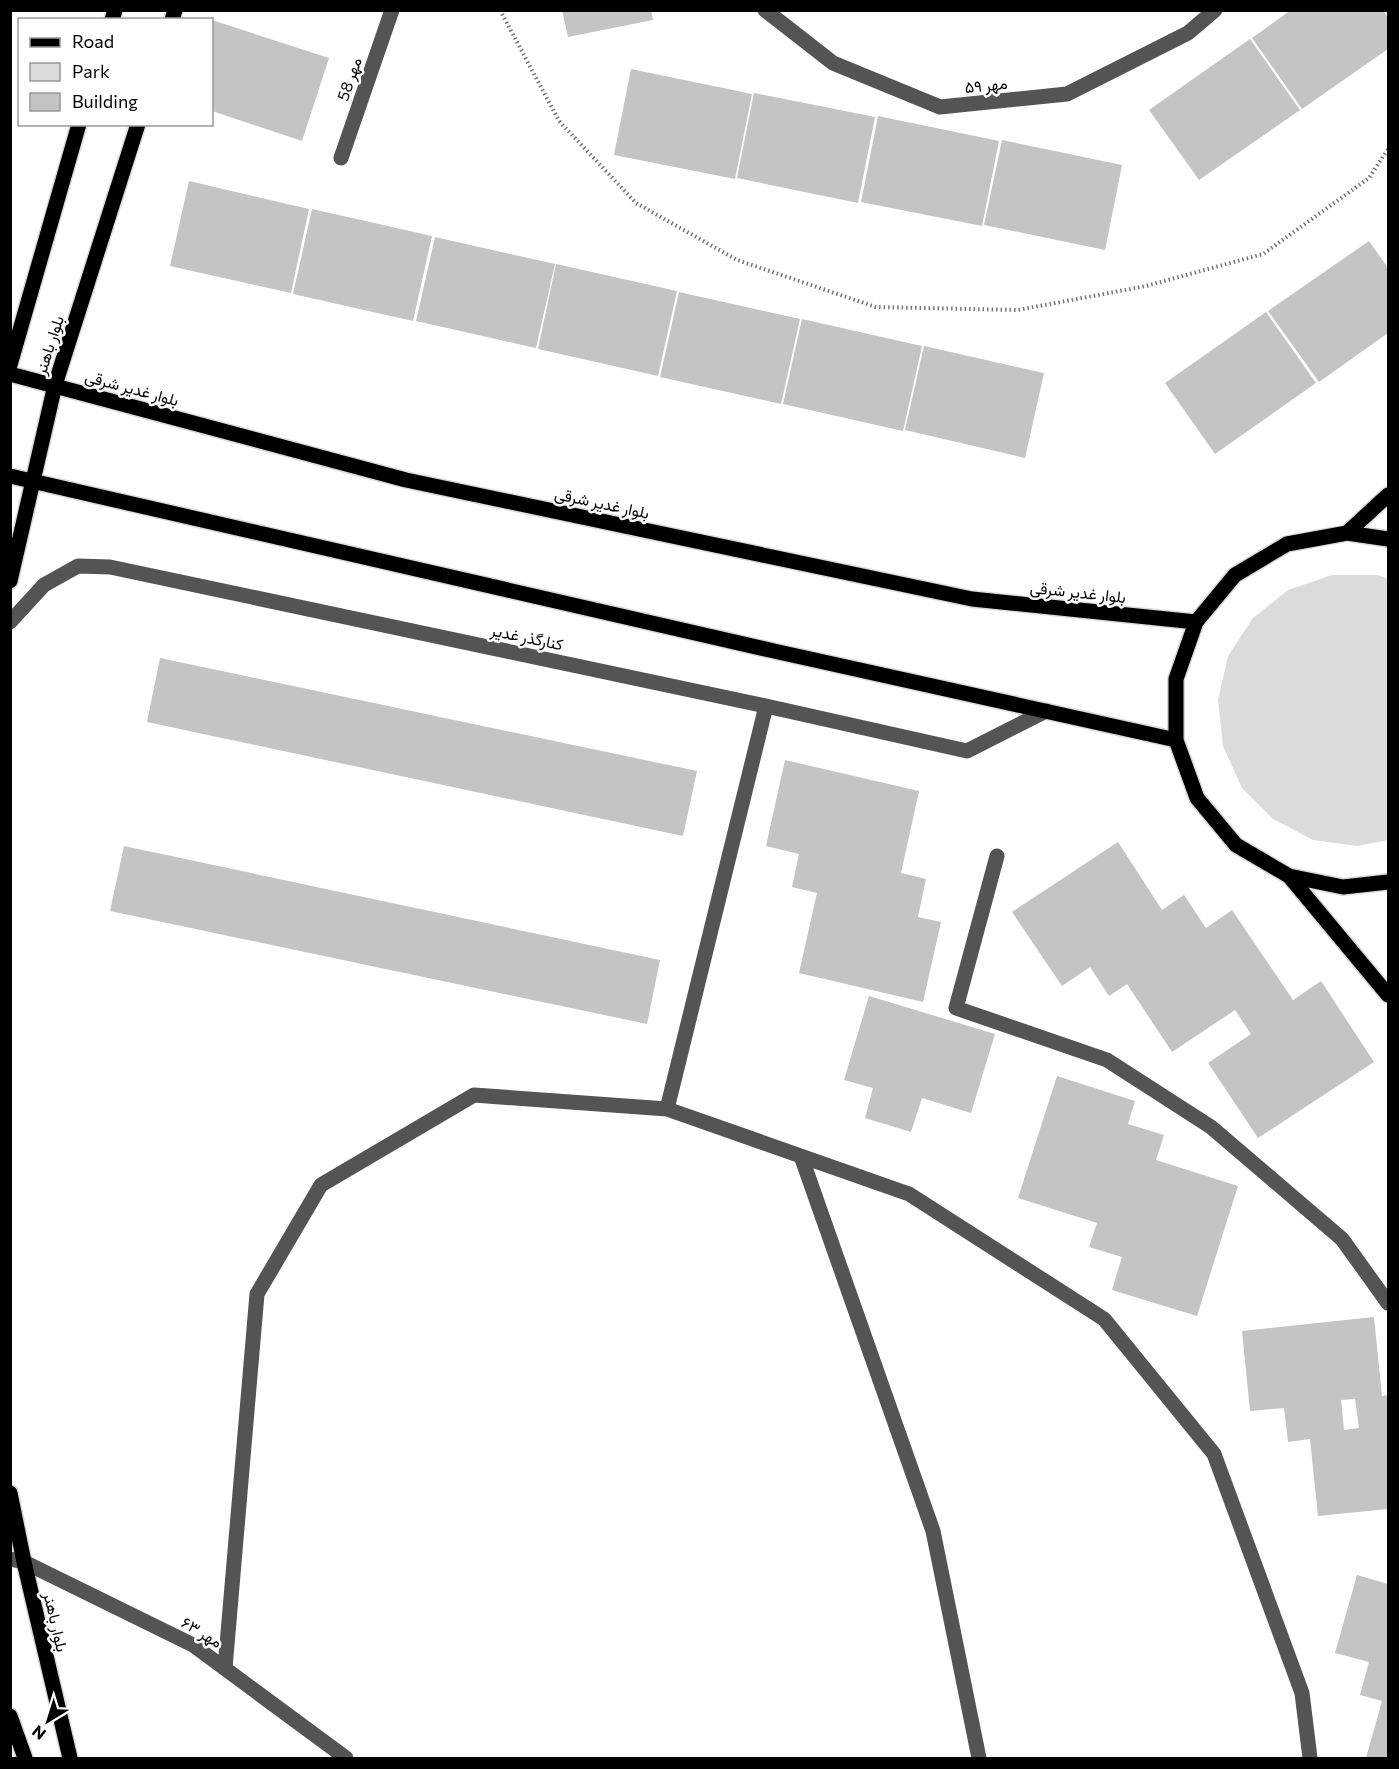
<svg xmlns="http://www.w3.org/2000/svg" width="1399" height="1769" font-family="Commissioner,Vazirmatn,sans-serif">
  <rect width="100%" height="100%" fill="#fff"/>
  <path fill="#dbdbdb" d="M1332,575H1377L1388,579V840L1357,846L1313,840L1273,819L1242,788L1223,746L1218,700L1228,656L1253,618L1288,590Z"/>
  <path fill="#c4c4c4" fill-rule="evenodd" d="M562,10H651L653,20L568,37Z
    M1291,10H1383L1388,18V49L1302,109L1252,38Z
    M212,20L329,58L302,141L212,111Z
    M1250,39L1300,110L1199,180L1149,110Z
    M631,69L752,94L735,179L614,155Z
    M754,93L875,117L858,203L737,178Z
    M878,116L999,141L982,226L861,202Z
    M1002,140L1122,165L1105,250L984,225Z
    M189,181L309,209L291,293L170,266Z
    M312,209L432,236L413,321L293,294Z
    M435,237L555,264L536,348L416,321Z
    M1369,241L1388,268V333L1319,382L1268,311Z
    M556,264L677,291L658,376L538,349Z
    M679,292L800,319L781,404L660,377Z
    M1266,312L1316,383L1215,454L1165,383Z
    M802,319L922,346L903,431L783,404Z
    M924,346L1044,373L1025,458L905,430Z
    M160,658L697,771L683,836L147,722Z
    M785,760L919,791L901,873L926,879L918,917L941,922L923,1002L799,973L817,893L792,887L799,854L766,846Z
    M1118,842L1162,910L1184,895L1206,928L1232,910L1293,1000L1321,981L1374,1062L1258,1138L1208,1063L1251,1034L1235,1010L1172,1052L1127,984L1109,996L1090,967L1062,986L1012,912Z
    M124,846L660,960L647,1024L110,911Z
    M869,996L995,1034L971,1113L922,1098L911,1132L865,1118L873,1088L844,1080Z
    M1057,1076L1135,1101L1128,1124L1164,1135L1156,1160L1238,1186L1197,1316L1112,1290L1122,1257L1089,1247L1097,1223L1018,1198Z
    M1374,1317L1382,1396L1388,1395V1509L1318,1516L1310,1439L1288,1442L1284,1408L1250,1411L1242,1331ZM1355,1399L1359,1428L1344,1430L1341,1400Z
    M1357,1575L1388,1584V1758H1366L1382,1701L1360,1695L1369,1662L1335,1653Z"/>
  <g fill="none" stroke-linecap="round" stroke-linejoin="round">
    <defs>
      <path id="major" d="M112,20L115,10
        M172,20L175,10
        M10,365L79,124
        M10,374L406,480L972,599L1196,622
        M10,476L774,651L1176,740
        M1347,533L1388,495
        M1388,539L1347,533L1287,544L1235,575L1196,622L1176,679V740L1197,798L1236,845L1289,876L1343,887L1388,882
        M10,581L55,385L138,124
        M1289,876L1388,995
        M10,1493L24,1562L70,1758
        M10,1716L25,1758"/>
    </defs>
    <use href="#major" stroke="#dbdbdb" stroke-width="18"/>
    <path stroke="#767676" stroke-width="4" stroke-dasharray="1.5 3" stroke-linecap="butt" d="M500,10L559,121L636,203L737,260L876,307L1018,310L1146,286L1263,254L1369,178L1388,149"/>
    <path stroke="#545454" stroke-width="15" d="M765,10L833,63L940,107L1067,94L1188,33L1215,10
      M341,158L392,10
      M10,622L44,585L78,566L110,567L766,706L967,751L1046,711
      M997,856L956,1008L1107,1060L1211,1127L1342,1239L1388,1303
      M667,1109L766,706
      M801,1156L933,1531L979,1758
      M10,1559L24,1562L193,1645L346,1758
      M225,1668L257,1294L321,1185L474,1095L667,1109L909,1194L1104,1319L1214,1454L1302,1693L1310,1758"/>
    <use href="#major" stroke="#000" stroke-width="15"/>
  </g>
  <g text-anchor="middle" stroke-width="5" stroke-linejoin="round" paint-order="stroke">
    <g font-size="16" fill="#000" stroke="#fff">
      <text transform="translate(349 79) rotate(-71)" y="6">مهر 58</text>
      <text transform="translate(986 85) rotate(-6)" y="6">مهر ۵۹</text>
      <text transform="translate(49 345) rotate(-72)" y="6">بلوار باهنر</text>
      <text transform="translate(132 388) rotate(15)" y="6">بلوار غدیر شرقی</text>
      <text transform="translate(602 503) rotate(12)" y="6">بلوار غدیر شرقی</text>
      <text transform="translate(1078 592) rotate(6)" y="6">بلوار غدیر شرقی</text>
      <text transform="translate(527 637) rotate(12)" y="6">کنارگذر غدیر</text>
      <text transform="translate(56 1622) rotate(77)" y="6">بلوار باهنر</text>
      <text transform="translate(202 1632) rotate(31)" y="6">مهر ۶۳</text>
    </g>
  </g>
  <rect width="1399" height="1769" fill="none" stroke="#000000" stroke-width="24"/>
  <rect x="18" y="18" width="195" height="108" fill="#ffffff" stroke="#999999" stroke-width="1.5"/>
  <rect x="30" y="38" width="30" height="9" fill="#000000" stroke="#999999" stroke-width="1.5"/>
  <text x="72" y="48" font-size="18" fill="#000000">Road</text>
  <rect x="30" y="63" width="30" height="18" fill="#dbdbdb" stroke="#999999" stroke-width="1.5"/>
  <text x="72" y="78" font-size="18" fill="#000000">Park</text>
  <rect x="30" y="93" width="30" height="18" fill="#c4c4c4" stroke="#999999" stroke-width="1.5"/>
  <text x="72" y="108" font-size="18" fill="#000000">Building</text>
  <g transform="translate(48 1721) rotate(218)" stroke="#ffffff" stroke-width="4.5" paint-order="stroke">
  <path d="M0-4.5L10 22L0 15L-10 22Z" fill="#000000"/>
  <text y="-9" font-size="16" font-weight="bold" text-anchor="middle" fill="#000000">N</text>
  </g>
</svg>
